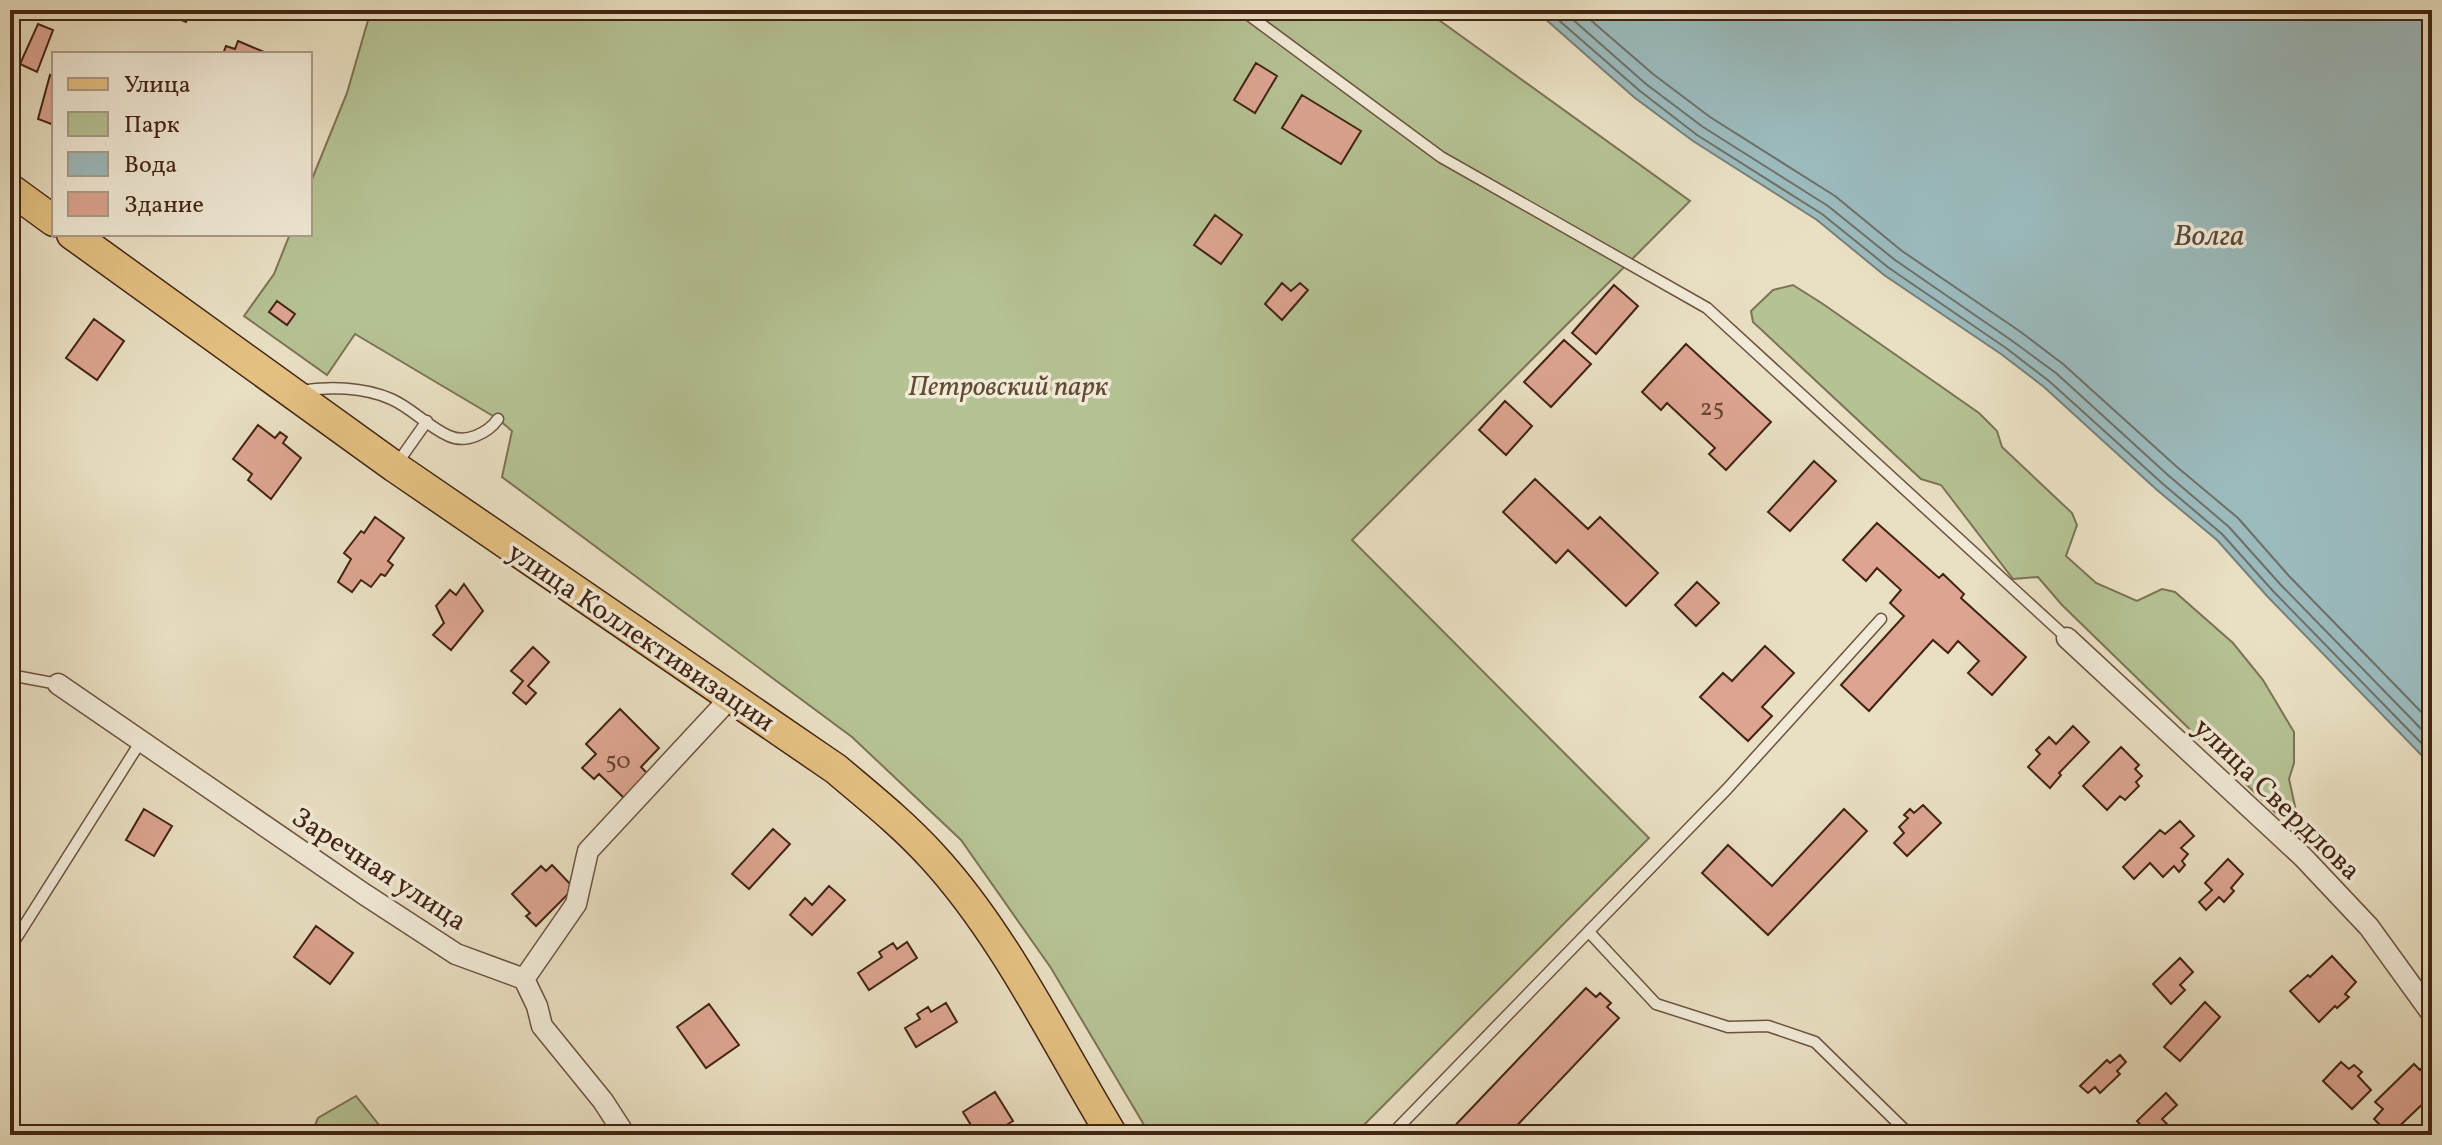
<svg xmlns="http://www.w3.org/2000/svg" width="2442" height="1145" font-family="Vollkorn,serif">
  <rect width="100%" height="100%" fill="#e9dfc2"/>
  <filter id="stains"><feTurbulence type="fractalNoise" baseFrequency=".0025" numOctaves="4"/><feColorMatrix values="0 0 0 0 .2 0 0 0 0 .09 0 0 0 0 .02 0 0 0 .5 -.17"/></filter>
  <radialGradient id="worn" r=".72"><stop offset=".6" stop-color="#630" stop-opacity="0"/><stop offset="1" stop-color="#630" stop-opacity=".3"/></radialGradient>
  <path fill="#b5c294" stroke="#7c7354" stroke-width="2" d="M371,10H1425L1690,201L1352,540L1649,838L1354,1135H1150L1051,968L961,840L852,737L502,477L512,431L498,419L355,334L327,375L244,316L274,274L290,234H310V184L347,93Z
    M1793,285L1823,304L1979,413L1997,431L2002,447L2072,513L2077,525L2066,556L2096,583L2137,601L2162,589L2175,592L2233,643L2263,680L2294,732V763L2289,779L2296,811L2293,819L2281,818L2062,605L2038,577L2013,579L1941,485L1921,479L1753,322L1751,311L1773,290Z
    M356,1096L387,1135H311L318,1118Z"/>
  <path fill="#9bbabc" stroke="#787e78" stroke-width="2" d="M1535,10H2432V766L2267,596L2217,540L2157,490L2044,387L2001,354L1884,275L1817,220L1693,141L1635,98Z"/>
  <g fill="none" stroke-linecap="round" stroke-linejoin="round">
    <path stroke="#6f6f68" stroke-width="2" d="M1547,10L1640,91L1697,135L1822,214L1889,268L2006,348L2049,381L2163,484L2222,534L2273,591L2432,754
      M1562,10L1646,84L1703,127L1828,206L1895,260L2011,340L2056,373L2169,476L2229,527L2280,584L2432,740
      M1579,10L1653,74L1710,117L1835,196L1902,251L2018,330L2063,364L2177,467L2238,518L2289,576L2432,723"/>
  </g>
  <path fill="#dca491" stroke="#432413" stroke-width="2" d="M157,10H191L186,22Z
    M38,24L53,30L37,72L20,64Z
    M238,41L269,54H223L226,46L235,49Z
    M1256,63L1277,76L1255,113L1234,100Z
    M50,75L54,77V125L38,119Z
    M1302,95L1361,131L1341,164L1282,128Z
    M1215,215L1242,235L1221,264L1194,245Z
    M1282,283L1291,291L1300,283L1308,290L1282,320L1265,304Z
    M1614,285L1638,306L1596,354L1572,333Z
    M277,301L295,314L287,325L269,312Z
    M94,319L124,341L97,380L66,358Z
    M1564,340L1591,364L1551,407L1524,382Z
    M1686,344L1771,422L1726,470L1709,454L1715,448L1667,403L1661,410L1642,392Z
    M1505,401L1532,426L1506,455L1479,430Z
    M258,425L275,438L280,432L287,437L283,443L301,458L271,499L248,480L252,474L233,459Z
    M1814,461L1836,481L1790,531L1768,512Z
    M1535,479L1588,529L1600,517L1658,573L1626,606L1568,550L1556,563L1503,512Z
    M375,517L404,538L388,561L393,565L385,576L381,574L371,587L361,580L352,592L338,582L351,559L344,553L361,531L364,533Z
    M1877,523L1939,578L1943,574L1964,594L1961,598L2026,657L1992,695L1968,673L1979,661L1958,641L1948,653L1933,640L1869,711L1841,685L1904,616L1890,603L1901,590L1877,568L1866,581L1843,560Z
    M1697,582L1719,603L1696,626L1675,605Z
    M464,584L483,611L451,650L433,635L444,623L436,606L450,590L456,595Z
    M1765,646L1794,673L1762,707L1772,716L1748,741L1700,697L1723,673L1732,681Z
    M533,647L549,662L528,686L536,693L526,704L513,693L523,681L511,671Z
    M620,709L659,748L641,767L648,774L624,798L599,774L594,779L582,768L596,754L586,744Z
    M2073,726L2089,742L2059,773L2061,775L2050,788L2028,767L2040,754L2036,750L2049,737L2056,744Z
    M2121,747L2139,765L2135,769L2142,776L2136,782L2139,786L2125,800L2120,796L2107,810L2083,786Z
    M1923,805L1941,823L1907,856L1894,843L1904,833L1899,827L1908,818L1904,815L1910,809L1914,813Z
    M144,809L172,826L154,856L126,840Z
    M1844,809L1867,831L1768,935L1702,873L1728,845L1772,886Z
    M2180,821L2194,836L2181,848L2188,854L2182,861L2185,865L2179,872L2174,866L2163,877L2150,863L2134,879L2123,867L2160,830L2165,834Z
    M773,829L790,844L749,889L732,874Z
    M2228,859L2243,874L2231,888L2234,891L2224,902L2219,897L2206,910L2199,902L2212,890L2205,883Z
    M552,865L574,888L536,926L526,916L530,913L512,894L541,866L546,871Z
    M829,886L845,900L812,935L790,915L805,898L812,905Z
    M316,926L353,953L330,984L294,957Z
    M907,942L917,958L869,990L858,973L882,957L879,952L893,943L897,949Z
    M2332,956L2356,982L2345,994L2349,997L2337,1008L2335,1006L2319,1022L2290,991L2308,975L2310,977Z
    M2180,958L2193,972L2180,985L2185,990L2171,1004L2153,984Z
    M1586,988L1596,997L1600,993L1611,1003L1607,1007L1619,1018L1508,1135H1446Z
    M2205,1002L2220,1017L2180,1061L2164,1047Z
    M946,1003L957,1022L916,1047L905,1028L920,1019L917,1014L928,1007L931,1012Z
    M709,1004L739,1045L706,1068L677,1027Z
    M2120,1055L2126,1062L2117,1071L2120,1074L2100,1093L2095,1087L2088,1093L2080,1086L2107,1060L2110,1063Z
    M2341,1062L2349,1069L2354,1065L2362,1072L2358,1076L2371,1090L2352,1109L2323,1081Z
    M2414,1064L2420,1070L2424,1066L2432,1074V1095L2390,1135L2374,1119L2383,1109L2375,1102Z
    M995,1092L1013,1121L990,1135H977L963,1112Z
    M2166,1093L2177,1105L2162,1119L2169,1126L2164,1131L2166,1134L2150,1135L2137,1121Z"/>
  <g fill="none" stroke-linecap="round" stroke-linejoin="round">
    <defs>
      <path id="service" d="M1242,10L1441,157L1707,308L2067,638
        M300,391C328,386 364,387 391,399C412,408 428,427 449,436C466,444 488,433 498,419
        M396,465L427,421
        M10,675L58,684
        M1589,932L1656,1004L1728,1027L1768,1026L1815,1042L1910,1135
        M10,948L141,741
        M1391,1135L1727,789L1881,619"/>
      <path id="minor" d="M2067,638L2303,857L2369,927L2432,1014
        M58,684L364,894L456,954L524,979L537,1006L542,1026L603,1101L625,1135
        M524,979L576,904L588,851L731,697"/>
      <path id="primary" d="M10,189L54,221
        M72,234L395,467L836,769C869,797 903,824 932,856C1005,935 1056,1043 1112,1135"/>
    </defs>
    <use href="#service" stroke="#6c533f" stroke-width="13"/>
    <use href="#minor" stroke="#6c533f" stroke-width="23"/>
    <use href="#primary" stroke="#432413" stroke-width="33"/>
    <use href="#service" stroke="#f1ead7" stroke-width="10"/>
    <use href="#minor" stroke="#f1ead7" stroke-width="20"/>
    <use href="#primary" stroke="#e4c081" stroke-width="30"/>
  </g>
  <g text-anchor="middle" stroke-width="7" stroke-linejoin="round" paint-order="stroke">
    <g font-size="24" fill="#694432">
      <text x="1712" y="415">25</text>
      <text x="618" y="768">50</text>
    </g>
    <g font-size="28" font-style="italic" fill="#604c33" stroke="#f1ead7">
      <text x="1008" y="395">Петровский парк</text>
    </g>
    <g font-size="28" fill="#432413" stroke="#f1ead7">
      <text transform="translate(642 636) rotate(34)" y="10">улица Коллективизации</text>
      <text transform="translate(2278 798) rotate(44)" y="10">улица Свердлова</text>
      <text transform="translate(380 868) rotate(33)" y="10">Заречная улица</text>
    </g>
    <g font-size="30" font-style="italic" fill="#594a3d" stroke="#f1ead7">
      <text x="2209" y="245">Волга</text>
    </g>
  </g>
  <rect width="2442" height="1145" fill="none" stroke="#e9dfc2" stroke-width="40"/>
  <rect x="12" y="12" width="2418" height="1121" fill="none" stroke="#432413" stroke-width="4"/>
  <rect x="20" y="20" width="2402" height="1105" fill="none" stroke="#432413" stroke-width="2"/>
  <rect x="52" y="52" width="260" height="184" fill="#f1ead7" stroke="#ab9b89" stroke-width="2"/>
  <rect x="68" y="78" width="40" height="12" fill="#e4c081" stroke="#ab9b89" stroke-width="2"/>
  <text x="124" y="92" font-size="24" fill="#432413">Улица</text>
  <rect x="68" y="112" width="40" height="24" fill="#b5c294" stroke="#ab9b89" stroke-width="2"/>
  <text x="124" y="132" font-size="24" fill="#432413">Парк</text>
  <rect x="68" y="152" width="40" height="24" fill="#9bbabc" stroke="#ab9b89" stroke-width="2"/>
  <text x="124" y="172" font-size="24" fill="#432413">Вода</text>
  <rect x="68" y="192" width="40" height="24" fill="#dca491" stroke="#ab9b89" stroke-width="2"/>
  <text x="124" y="212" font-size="24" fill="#432413">Здание</text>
  <rect width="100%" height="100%" filter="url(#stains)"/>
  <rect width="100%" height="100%" fill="url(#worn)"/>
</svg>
